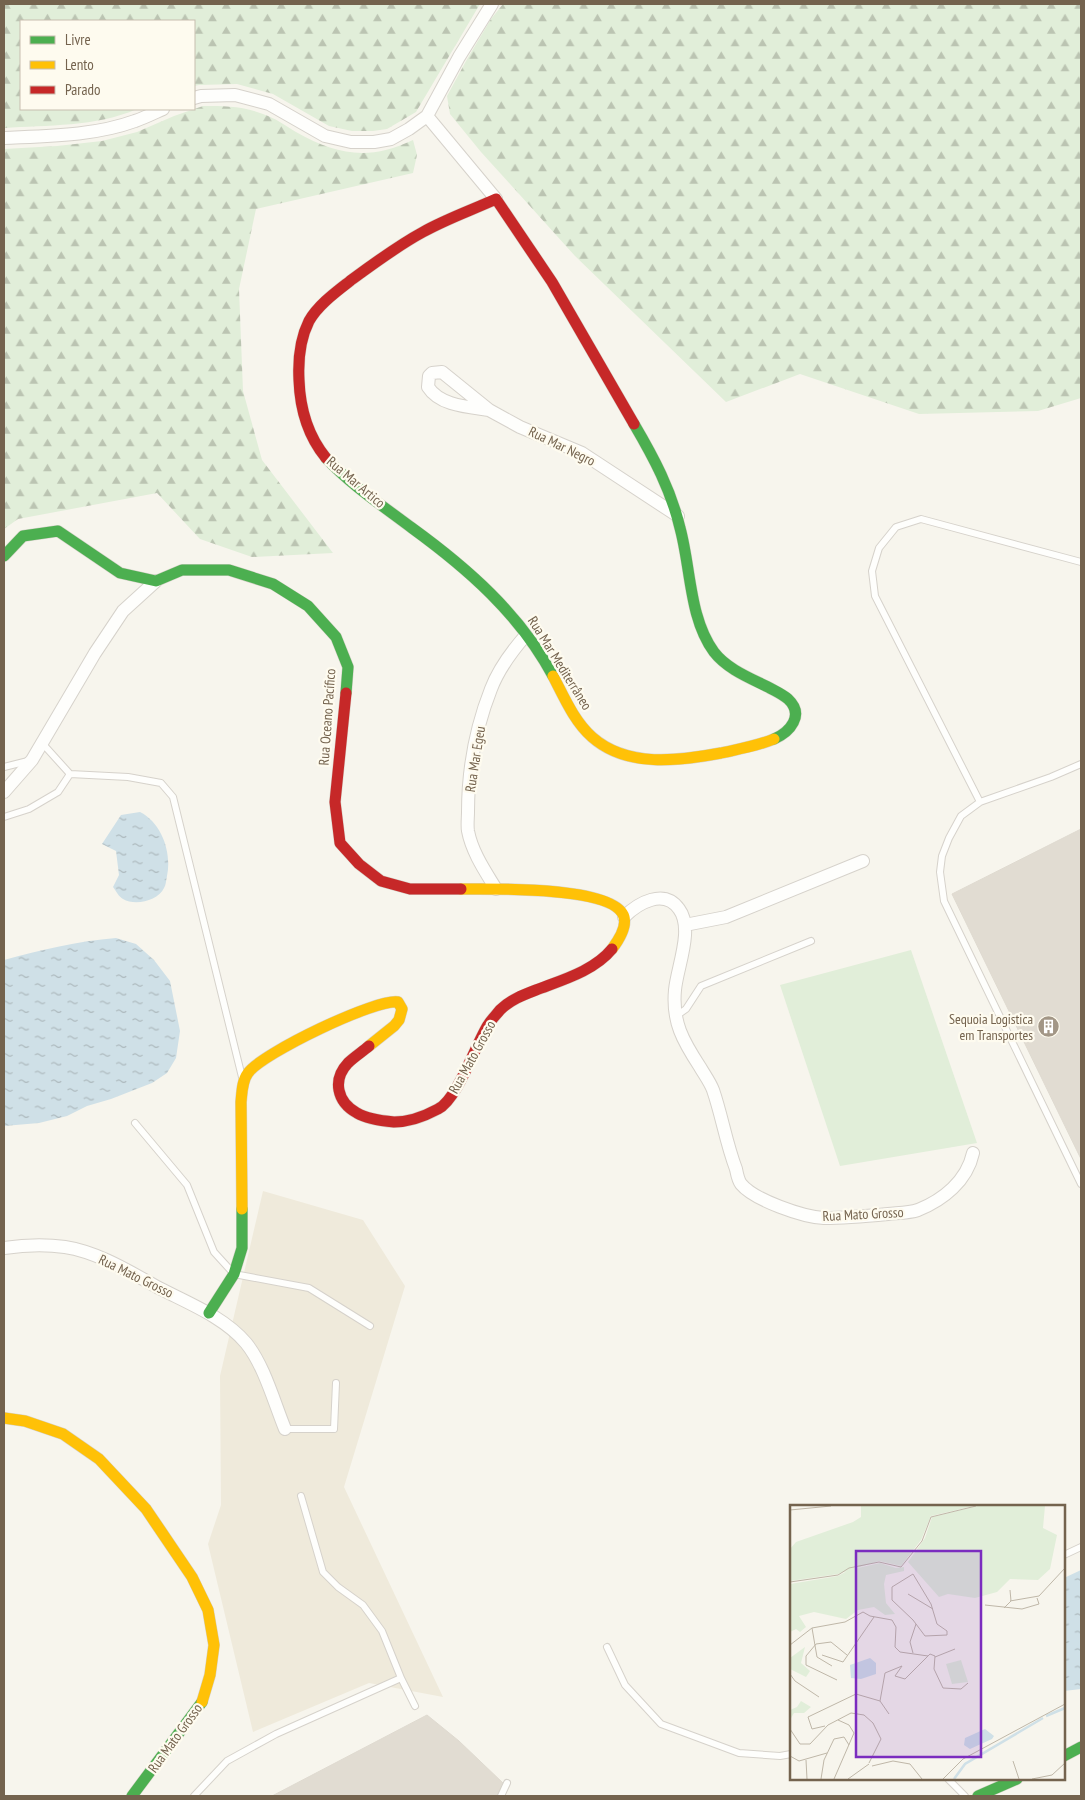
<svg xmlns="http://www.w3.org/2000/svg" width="1085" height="1800" font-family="'PT Sans Narrow',sans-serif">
  <defs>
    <pattern id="forest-firs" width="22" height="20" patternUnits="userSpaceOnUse" patternTransform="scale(1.25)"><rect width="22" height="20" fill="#e1eed9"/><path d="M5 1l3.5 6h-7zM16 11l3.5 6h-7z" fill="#bbc4b2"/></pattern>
    <pattern id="water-ripples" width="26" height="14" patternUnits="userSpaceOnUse" patternTransform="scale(1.25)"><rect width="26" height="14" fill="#cfe0e7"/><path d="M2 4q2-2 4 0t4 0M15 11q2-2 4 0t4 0" fill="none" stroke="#adb9bd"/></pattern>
  </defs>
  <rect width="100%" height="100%" fill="#f7f5ed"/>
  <path fill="#efeadb" d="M263,1191L363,1220L405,1286L344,1487L443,1697L369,1683L253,1732L208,1544L221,1505L220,1376Z"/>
  <path fill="url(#forest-firs)" d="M4,4H480L416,112L387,129L373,131H352L329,126L273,94L237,84L199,85L194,86V21H21V109H137C96,127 47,125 4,128Z
    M503,4H1081V398L1038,411L919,414L800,374L726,402L575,256L481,152L450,114L447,96L466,61L491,19Z
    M203,106C224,106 243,106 263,114C275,118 286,126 296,132C337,155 369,161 413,140L417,155L413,173L256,209L239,289L243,391L262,460L333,553L252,557L200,539L157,493L18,519L4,529V149L57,146L102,141L137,132L174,116Z"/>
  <path fill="#e1eed9" d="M911,950L977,1143L840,1166L780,985Z"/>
  <path fill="url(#water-ripples)" d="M140,812C162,823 172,853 167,876C166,880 166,885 164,888C158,901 135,906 123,899C119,897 116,891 113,887L119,875L116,851L102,844L121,815Z
    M116,938L136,944L154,960L170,981L180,1031L176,1058L167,1073L152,1083L111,1099L87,1106L67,1116L39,1123L4,1126V960C41,950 77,941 116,938Z
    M1081,1570V1689L1064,1691V1578Z"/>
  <path fill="#e1dcd2" stroke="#dfdad0" d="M1081,829V1159L952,894Z
    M427,1715L459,1741L503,1783L497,1796H272Z"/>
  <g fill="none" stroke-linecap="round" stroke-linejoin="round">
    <defs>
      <path id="lane" d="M1081,764L1051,777L980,802L961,816L949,838L942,856L940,872L944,901L1081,1184
        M4,767L28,761
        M70,774L128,777L161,783L173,797L242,1077
        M980,802L875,596L872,571L879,548L896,527L921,519L1081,562
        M4,817L29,809L58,792L70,774L42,743
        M676,1016L686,1009L701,986L811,941
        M135,1123L187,1185L214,1252L234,1274L309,1288L370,1326
        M285,1429H334L336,1383
        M301,1496L323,1572L338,1587L363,1605L382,1631L401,1678L415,1706
        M1064,1555L1081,1547
        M607,1647L625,1685L661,1724L739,1753L780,1756L791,1754
        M948,1779L965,1796
        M194,1796L227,1761L276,1734L401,1678
        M501,1796L507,1783"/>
      <path id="street" d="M194,98L201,96L235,95L269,104L325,136L351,142H374L391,139L409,129L427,116L459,57L492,4
        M427,116L496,199
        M4,138C47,136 94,136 135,121C144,118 154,113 163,109
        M489,410C469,407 440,406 428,387L429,376L432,373L442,372L489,410L520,427L582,453L678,516
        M4,792L32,760L95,653L123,611L156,581
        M496,889C485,871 472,852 468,831C467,825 468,818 468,812C468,771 476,727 491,689C499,668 512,651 526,635
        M624,917C638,903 664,888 679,909C694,929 677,967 675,990C672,1022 683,1041 700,1067C704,1074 710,1082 713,1090C722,1116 726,1143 736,1169C737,1174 738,1180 741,1184C754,1200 803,1217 824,1218C845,1218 867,1216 888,1214C897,1213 909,1213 918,1210C943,1200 967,1181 973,1153
        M685,925L726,917L863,861
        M4,1248C24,1245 44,1244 65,1247C98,1252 130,1272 159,1288C188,1303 224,1317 246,1343C264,1365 274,1402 285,1429"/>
      <path id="fast" d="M634,424C654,458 671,490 680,528C691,568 689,618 714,652C727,669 750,678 768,687C775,691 782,694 788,699C805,715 790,732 774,739
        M326,458C351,485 383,506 412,528C467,568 520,614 553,676
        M4,556L23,536L58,531L120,573L156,581L182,570H229L273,584L308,606L336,637L348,667L346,693
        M209,1313L234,1274L242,1248V1209
        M1064,1756L1081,1747
        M132,1796L202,1702
        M978,1796L1017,1779"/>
      <path id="slow" d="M553,676C564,697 574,721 592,737C627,768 679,761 721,753C739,749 757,746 774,739
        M461,889C490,889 615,886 624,917C627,928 618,941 612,949
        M242,1209L241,1102C242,1092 242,1081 248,1073C262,1053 377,998 398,1002L402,1009L399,1020L394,1026L369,1046
        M4,1418L25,1421L63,1434L99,1459L146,1509L192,1577L208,1610L214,1645L210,1675L202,1702"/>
      <path id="jam" d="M496,199L552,282L634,424
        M326,458C308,436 300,409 299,380C298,361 300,339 309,321C318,305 336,292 350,281C373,264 397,246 423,232C446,219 472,210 496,199
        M346,693L335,802L340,843L359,864L381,881L410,889H461
        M369,1046C362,1052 354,1057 348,1063C332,1080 337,1102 357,1113C367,1119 383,1121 394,1122C409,1122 425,1116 438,1109C457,1100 476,1044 488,1025C491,1020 496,1015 500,1010C510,1000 523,995 536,990C562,980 594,971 612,949"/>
    </defs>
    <use href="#lane" stroke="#d6d2cb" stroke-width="8"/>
    <use href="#street" stroke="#d6d2cb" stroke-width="14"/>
    <use href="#fast" stroke="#d5d1c8" stroke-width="12"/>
    <use href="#slow" stroke="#d5d1c8" stroke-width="12"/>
    <use href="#jam" stroke="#d5d1c8" stroke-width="12"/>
    <use href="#lane" stroke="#fefefc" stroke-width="6"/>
    <use href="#street" stroke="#fefefc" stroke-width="12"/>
    <use href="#fast" stroke="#4caf50" stroke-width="11"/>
    <use href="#slow" stroke="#ffc107" stroke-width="11"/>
    <use href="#jam" stroke="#c62828" stroke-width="11"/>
  </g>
  <defs>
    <symbol id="building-disc" viewBox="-11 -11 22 22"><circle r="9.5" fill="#a29686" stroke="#fefbef"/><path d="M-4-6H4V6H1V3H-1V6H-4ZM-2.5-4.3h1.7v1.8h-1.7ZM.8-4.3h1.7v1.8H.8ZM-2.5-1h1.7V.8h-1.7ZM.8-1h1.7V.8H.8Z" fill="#fff"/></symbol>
  </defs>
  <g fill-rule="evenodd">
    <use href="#building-disc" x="1036" y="1014" width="25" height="25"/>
  </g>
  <g text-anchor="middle" stroke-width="4.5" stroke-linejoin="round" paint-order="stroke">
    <g font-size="14" fill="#74634e" stroke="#fefbef">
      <text transform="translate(562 446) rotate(26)" y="5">Rua Mar Negro</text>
      <text transform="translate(356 482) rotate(40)" y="5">Rua Mar Artico</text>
      <text transform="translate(560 663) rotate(58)" y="5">Rua Mar Mediterrâneo</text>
      <text transform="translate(327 717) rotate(-86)" y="5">Rua Oceano Pacífico</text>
      <text transform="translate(475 759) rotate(-81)" y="5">Rua Mar Egeu</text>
      <text transform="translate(472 1057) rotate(-61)" y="5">Rua Mato Grosso</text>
      <text transform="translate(863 1214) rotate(-3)" y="5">Rua Mato Grosso</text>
      <text transform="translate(136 1276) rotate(26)" y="5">Rua Mato Grosso</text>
      <text transform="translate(175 1738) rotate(-54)" y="5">Rua Mato Grosso</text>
    </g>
    <g font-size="14" fill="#74634e" stroke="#fefbef" text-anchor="end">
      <text x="1033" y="1024">Sequoia Logistica<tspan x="1033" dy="16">em Transportes</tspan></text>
    </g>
  </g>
  <g transform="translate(790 1505)">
    <rect width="275" height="275" fill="#f7f5ed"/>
    <path d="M71,1H184L141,11L131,35L111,61L89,56L48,69L0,76V44L6,37L63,17L71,12ZM187,1H255L253,23L267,30L260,64L248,75L220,74L207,87L185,93L158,89L149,92L118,57L135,33L142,12ZM90,58L106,63L114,62V66L96,70L94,79L96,98L105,109L95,110L84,102L68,105L56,114L24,107L9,111L16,122L10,127L6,124L0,127V79L48,71L59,65ZM15,142L11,158L20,166L16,172L0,164V153ZM11,196L21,202L14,208H4L0,215V205L7,202Z" fill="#e1eed9"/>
    <path d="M171,155L178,177L162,179L156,159Z" fill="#e1eed9"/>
    <path d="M80,153L86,158V169L71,174L61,173L60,160ZM195,224L204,231L202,234L180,244L174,240L175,233Z" fill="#cfe0e7"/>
    <path fill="none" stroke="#cfe0e7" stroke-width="2.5" d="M256,211L275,203M164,274L175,259L253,213"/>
    <path fill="none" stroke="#bfb7a8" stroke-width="1" d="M0,5L41,1M123,69L141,99L147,119L157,126V130L135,131L123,115L102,95V82ZM0,77L48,70L59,63L89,57L111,62L132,36L141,12L186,1M118,89L143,104M220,96L249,91L275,63M195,100L232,104L249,99L247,93M214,103L221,96L220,85M22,123L27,152L42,161M0,140L22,123L55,117L73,107L80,111L102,115L106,122L105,142L110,147L138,151M123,148L120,137L126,119M32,150L53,157L84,112M145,152L165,144M0,169L5,176L29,192M47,175L16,160V151L26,139L41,137L57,150M90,196L95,168L112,161L105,171L115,174L140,149L145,151L144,164L153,183L171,184L178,178M35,221L22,224L18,212L66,189L90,196L99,209M0,224L10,239H20L38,220L61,208L74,210L83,218L91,234L79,258M0,251L9,256L37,248M16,255L17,274M223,256L229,274M82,261L103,256L120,259L132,274M31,274L34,255L44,234L54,232L59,240M44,274L64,228L59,220L48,215M58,274L79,259M153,274L173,254L275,199M242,274L262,270L275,258"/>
    <path fill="#7b2cbf" fill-opacity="0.15" stroke="#7b2cbf" stroke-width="2.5" d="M66,46H191V252H66Z"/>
    <rect width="275" height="275" fill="none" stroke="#74634e" stroke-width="2.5"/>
  </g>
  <rect width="1085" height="1800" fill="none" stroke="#74634e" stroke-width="10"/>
  <rect x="20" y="20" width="175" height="90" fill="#fefbef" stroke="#c7beaf"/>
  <rect x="30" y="36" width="25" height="8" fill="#4caf50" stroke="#c7beaf"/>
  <text x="65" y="45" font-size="15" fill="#74634e">Livre</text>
  <rect x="30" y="61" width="25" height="8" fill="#ffc107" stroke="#c7beaf"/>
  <text x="65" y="70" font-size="15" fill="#74634e">Lento</text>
  <rect x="30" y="86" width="25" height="8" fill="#c62828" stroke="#c7beaf"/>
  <text x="65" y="95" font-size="15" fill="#74634e">Parado</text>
</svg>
